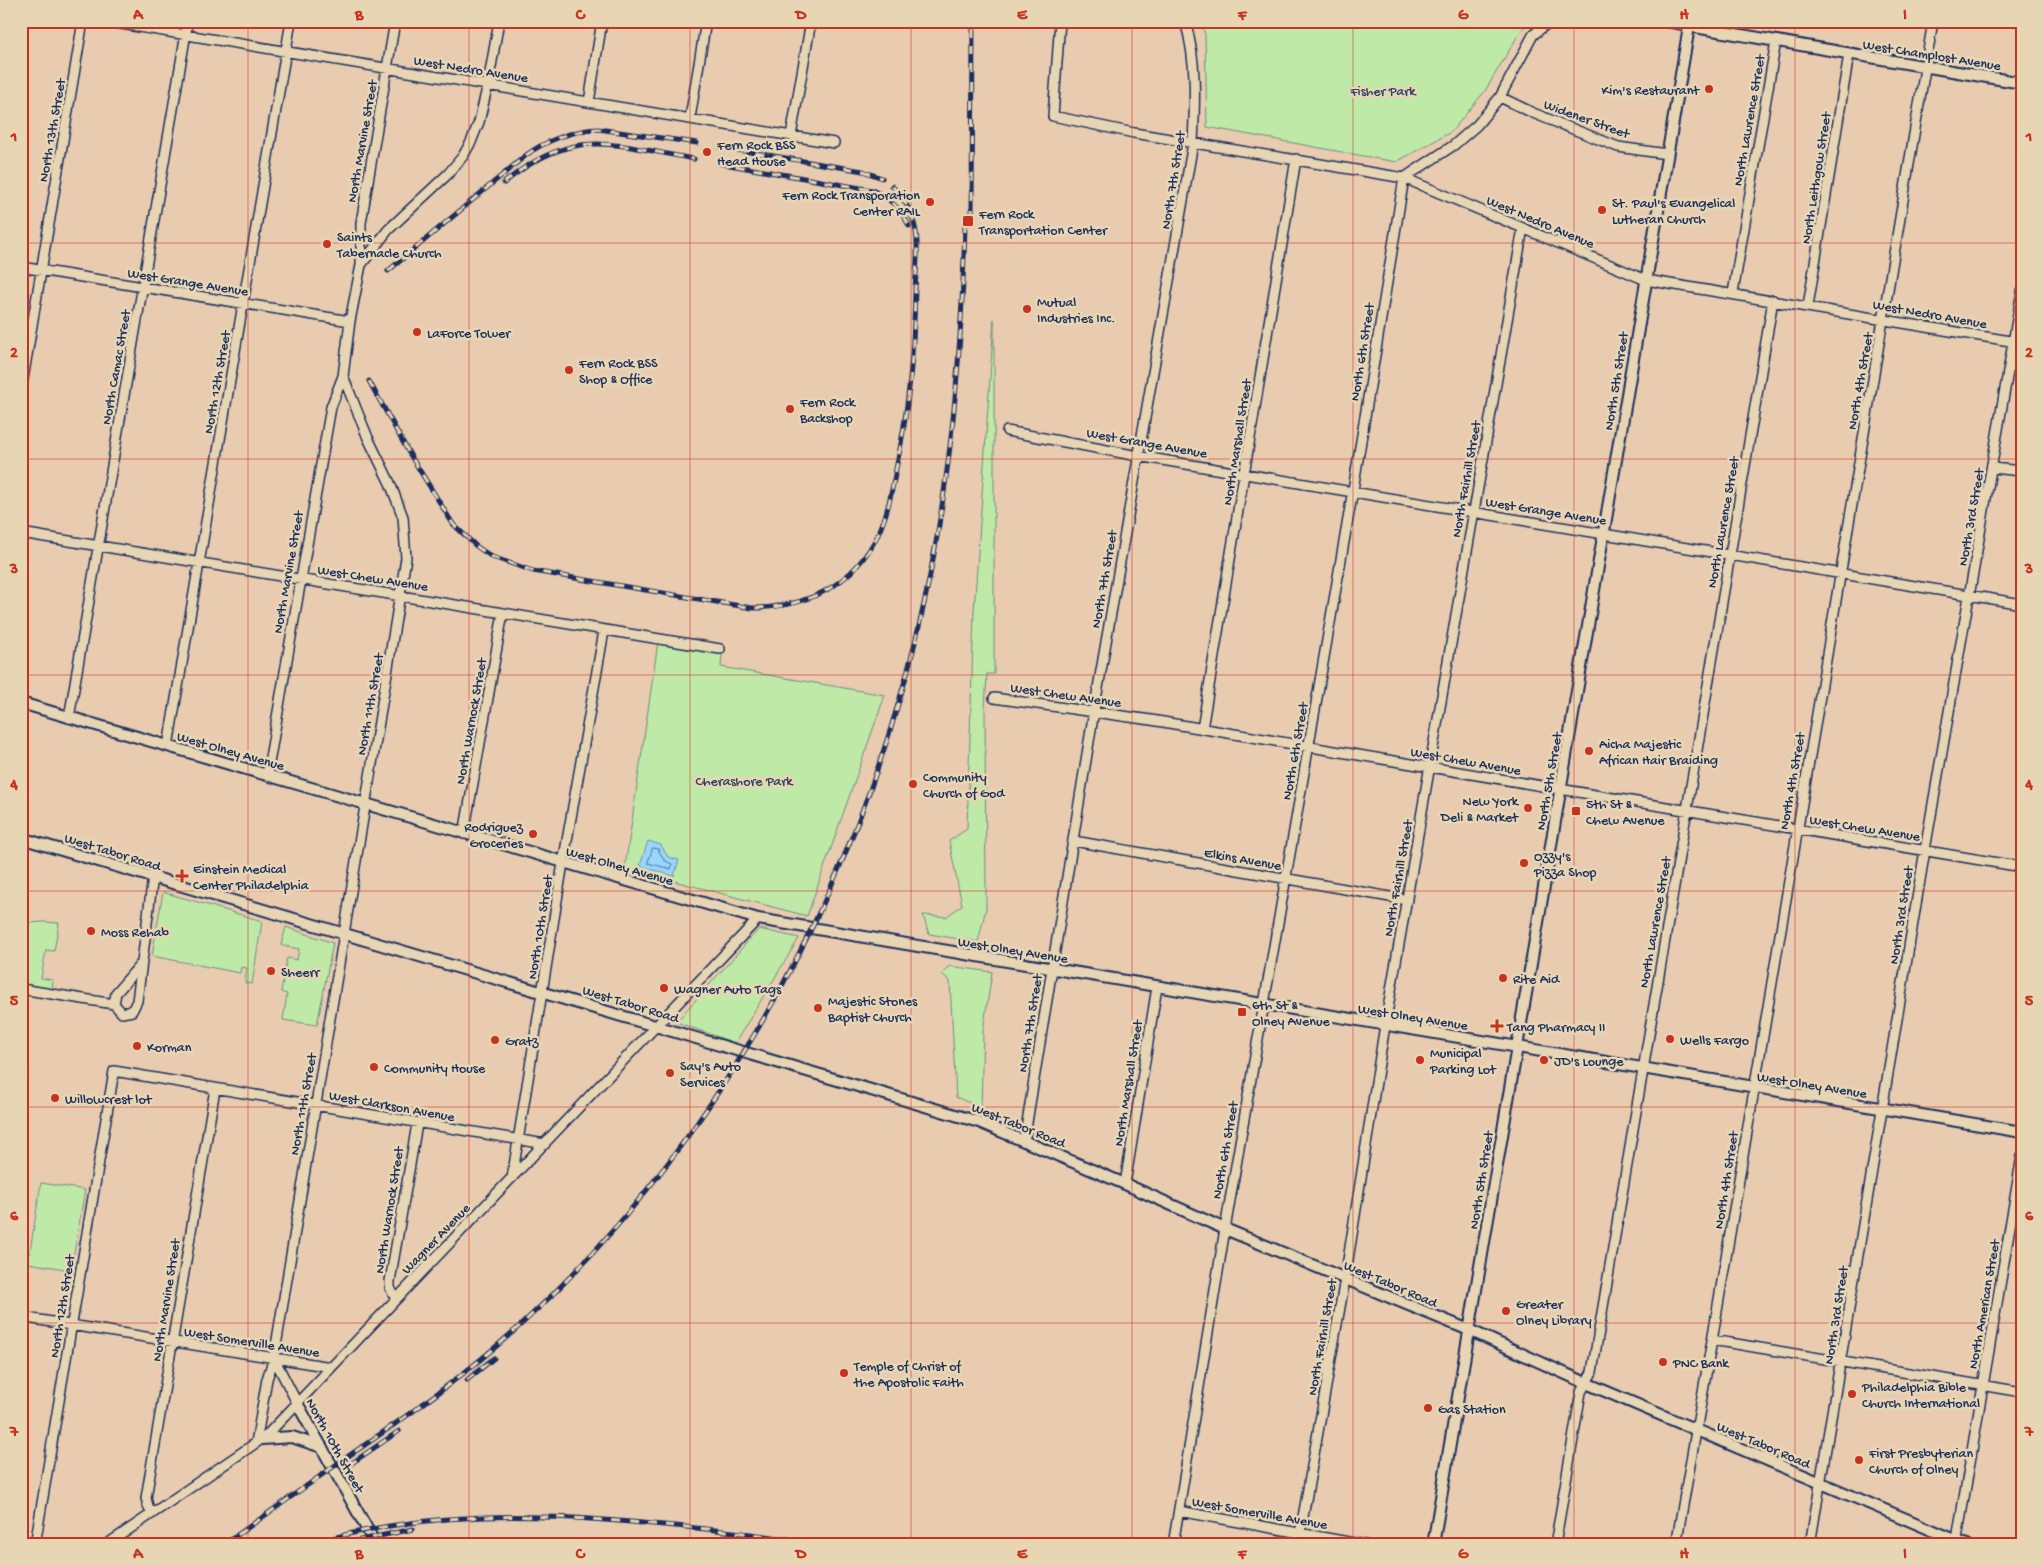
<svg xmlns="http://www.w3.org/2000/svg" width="2043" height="1566" font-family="'Gochi Hand',sans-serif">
  <rect width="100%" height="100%" fill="#e9cbaf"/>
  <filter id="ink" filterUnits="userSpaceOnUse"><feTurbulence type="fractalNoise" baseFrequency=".02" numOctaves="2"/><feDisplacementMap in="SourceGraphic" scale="10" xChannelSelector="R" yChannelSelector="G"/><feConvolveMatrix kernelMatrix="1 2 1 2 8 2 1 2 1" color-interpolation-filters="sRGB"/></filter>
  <g filter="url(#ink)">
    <path fill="#bfe9a6" stroke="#6d8c82" d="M1200,21H1529L1520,32L1485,91L1451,132L1396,162L1207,127L1205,34Z
      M994,319V674H987L985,708L986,908L978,942L929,934L923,915L946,917L962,905L949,841L967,829L974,612Z
      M658,642L722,652L721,667L885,695L807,916L625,868Z
      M163,892L262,921L252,984L245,983L247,968L241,967L240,973L152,956Z
      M43,922L59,923L54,951L46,950L41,978L53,980L52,991L21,986V965L29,923Z
      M286,927L333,943L317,1025L283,1020L287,994L281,992L287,958L297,960L299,949L281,945Z
      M759,929L799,938L735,1043L676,1022Z
      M949,966L992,972L983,1031L981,1108L956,1097L950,981L942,974Z
      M41,1183L85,1190L71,1270L28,1263Z"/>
    <path fill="#99d6fa" stroke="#6793bc" d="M648,841L661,845L668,857L679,860L674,876L640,866Z"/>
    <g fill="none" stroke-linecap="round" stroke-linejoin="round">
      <path stroke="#4d729c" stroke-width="1" d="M653,848L658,849L664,860L672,864L671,869L648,863Z"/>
      <defs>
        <path id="minor" d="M103,21L834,143
          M1060,21L1053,116L1134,133L1404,178L1646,280L2022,343
          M1660,21L1689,26
          M1500,97L1533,113L1618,147L1667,154
          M589,102L602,21
          M690,118L706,21
          M791,136L811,21
          M361,265V223L395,21
          M21,267L350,321
          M1733,293L1776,41
          M1808,306L1849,54
          M21,391L83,21
          M1007,431L1138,456L2022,604
          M1992,468L2022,471
          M21,533L720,649
          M994,698L1151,720L2022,867
          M69,718L188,21
          M1202,729L1296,159
          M168,746L291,21
          M267,775L331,407L343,376
          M464,834L503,613
          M1074,841L1407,900
          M140,965L116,993L114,1004L122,1013L132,1011L137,1001L153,876
          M21,989L114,1004
          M21,1073H23
          M1024,1141L1094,711L1193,143C1195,102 1197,61 1185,21
          M512,1178L563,863L604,631
          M1125,1184L1157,987
          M396,1299L390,1288V1281L417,1124
          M21,1317L331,1367
          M1712,1340L2022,1392
          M274,1358L297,1403
          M256,1443L267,1379L274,1358L406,558L403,517L390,483L368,438L343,376L350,321L361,265L388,230L448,174L463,156L471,142L479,122L488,84L499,21
          M1179,1511L1365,1545
          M152,1514L148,1506L146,1498L215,1089
          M1300,1534L1345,1279L1385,1025L1523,228
          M35,1545L114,1071L545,1144
          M106,1545L266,1436L758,919
          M1173,1545L1225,1229L1353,490L1404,178L1454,145L1477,125L1500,97L1533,35L1550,21
          M1555,1545L1581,1392L1592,1372L1773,300
          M1676,1545L1714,1329L1933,21
          M1810,1545L1925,850L2022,291
          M1956,1545L2022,1156"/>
        <path id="tertiary" d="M1689,26L2022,83
          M21,703L758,919L2022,1132
          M21,838L979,1122L1125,1184L1225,1229L1469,1330L1586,1383L1967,1545
          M297,1403L376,1545
          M262,1439L292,1437L322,1447
          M1433,1545L1690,21"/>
      </defs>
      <use href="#minor" stroke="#1b2f5e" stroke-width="12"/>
      <use href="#tertiary" stroke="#1b2f5e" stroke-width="14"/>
      <use href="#minor" stroke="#e7d5b3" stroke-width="9"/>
      <use href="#tertiary" stroke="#e7d5b3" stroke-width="10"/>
      <defs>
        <path id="rail" d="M720,147L863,171L882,178
          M718,163L872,190C889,197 901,209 909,226
          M504,183C574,125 614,145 694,159
          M972,218L973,21
          M388,271L525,156C544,141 574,130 598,129L697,143
          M369,381L409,453L453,524L476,546L492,557L533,571L752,608C794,608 835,594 862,560C884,533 890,502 896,469C909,409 914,350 915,289C916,271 919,250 916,232C913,214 905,199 892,186
          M467,1380L494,1358
          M349,1465L399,1431
          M223,1545C265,1516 306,1486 347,1457C409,1415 470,1372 525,1321C704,1155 832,932 900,698C945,546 961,383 965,224
          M308,1545C420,1510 537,1513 653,1524C711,1529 768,1535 826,1545
          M337,1545L413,1529"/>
      </defs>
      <use href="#rail" stroke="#1b2f5e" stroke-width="5"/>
      <use href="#rail" stroke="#e7d5b3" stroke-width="3" stroke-dasharray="9" stroke-linecap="butt"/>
    </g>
  </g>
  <path fill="none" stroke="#c8321e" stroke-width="1" stroke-opacity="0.55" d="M248,21V1545M469,21V1545M690,21V1545M911,21V1545M1132,21V1545M1353,21V1545M1574,21V1545M1795,21V1545M21,243H2022M21,459H2022M21,675H2022M21,891H2022M21,1107H2022M21,1323H2022"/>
  <g fill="#c8321e" stroke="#e7d5b3" stroke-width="2">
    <circle cx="1709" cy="89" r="5"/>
    <circle cx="707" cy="152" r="5"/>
    <circle cx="930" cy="202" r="5"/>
    <circle cx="1602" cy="210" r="5"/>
    <rect x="962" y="215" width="12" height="12" rx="2.5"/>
    <circle cx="327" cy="244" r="5"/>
    <circle cx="1027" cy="309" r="5"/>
    <circle cx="417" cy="332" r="5"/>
    <circle cx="569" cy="370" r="5"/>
    <circle cx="790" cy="409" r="5"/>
    <circle cx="1589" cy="751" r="5"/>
    <circle cx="913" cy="784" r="5"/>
    <circle cx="1528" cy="808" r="5"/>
    <rect x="1571" y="806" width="10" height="10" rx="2.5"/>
    <circle cx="533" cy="834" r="5"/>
    <circle cx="1524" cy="863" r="5"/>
    <path d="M179.5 868.5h5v5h5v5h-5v5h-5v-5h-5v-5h5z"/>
    <circle cx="91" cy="931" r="5"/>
    <circle cx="271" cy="971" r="5"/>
    <circle cx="1503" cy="978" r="5"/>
    <circle cx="664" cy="988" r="5"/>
    <circle cx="818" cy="1008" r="5"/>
    <rect x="1237" y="1007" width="10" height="10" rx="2.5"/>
    <path d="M1494.5 1018.5h5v5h5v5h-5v5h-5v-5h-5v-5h5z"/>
    <circle cx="1670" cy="1039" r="5"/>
    <circle cx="495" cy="1040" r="5"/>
    <circle cx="137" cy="1046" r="5"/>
    <circle cx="1420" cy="1060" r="5"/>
    <circle cx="1544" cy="1060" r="5"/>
    <circle cx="374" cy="1067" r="5"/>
    <circle cx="670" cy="1073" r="5"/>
    <circle cx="55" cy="1098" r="5"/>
    <circle cx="1506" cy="1311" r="5"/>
    <circle cx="1663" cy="1362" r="5"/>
    <circle cx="844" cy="1373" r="5"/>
    <circle cx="1852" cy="1394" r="5"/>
    <circle cx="1428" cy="1408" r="5"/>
    <circle cx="1859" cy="1460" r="5"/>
  </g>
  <g text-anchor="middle" stroke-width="5" stroke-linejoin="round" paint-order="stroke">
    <g font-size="14" fill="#1b2f5e" stroke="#e7d5b3">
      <text transform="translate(1932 54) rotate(9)" y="5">West Champlost Avenue</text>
      <text transform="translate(471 68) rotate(9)" y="5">West Nedro Avenue</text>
      <text transform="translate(1587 118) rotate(20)" y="5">Widener Street</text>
      <text transform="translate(1748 120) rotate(-80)" y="5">North Lawrence Street</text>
      <text transform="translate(51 130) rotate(-80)" y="5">North 13th Street</text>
      <text transform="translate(361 141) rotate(-80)" y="5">North Marvine Street</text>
      <text transform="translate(1815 178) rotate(-81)" y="5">North Leithgow Street</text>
      <text transform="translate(1172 180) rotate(-81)" y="5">North 7th Street</text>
      <text transform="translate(1541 221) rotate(23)" y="5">West Nedro Avenue</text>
      <text transform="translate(188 281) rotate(9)" y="5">West Grange Avenue</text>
      <text transform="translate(1930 313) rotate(10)" y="5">West Nedro Avenue</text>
      <text transform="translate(1361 352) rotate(-81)" y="5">North 6th Street</text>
      <text transform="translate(115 367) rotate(-80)" y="5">North Camac Street</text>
      <text transform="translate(1615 381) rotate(-81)" y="5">North 5th Street</text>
      <text transform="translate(1859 381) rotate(-80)" y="5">North 4th Street</text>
      <text transform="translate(216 382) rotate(-80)" y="5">North 12th Street</text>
      <text transform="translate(1147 442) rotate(10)" y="5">West Grange Avenue</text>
      <text transform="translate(1236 442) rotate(-81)" y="5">North Marshall Street</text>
      <text transform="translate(1465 479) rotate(-80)" y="5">North Fairhill Street</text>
      <text transform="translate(1546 510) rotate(9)" y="5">West Grange Avenue</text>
      <text transform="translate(1970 517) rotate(-80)" y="5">North 3rd Street</text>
      <text transform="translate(1722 522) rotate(-80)" y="5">North Lawrence Street</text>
      <text transform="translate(287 572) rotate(-80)" y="5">North Marvine Street</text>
      <text transform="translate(373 577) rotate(9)" y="5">West Chew Avenue</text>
      <text transform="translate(1103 579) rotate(-80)" y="5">North 7th Street</text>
      <text transform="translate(1066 694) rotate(8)" y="5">West Chew Avenue</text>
      <text transform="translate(369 704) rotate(-80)" y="5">North 11th Street</text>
      <text transform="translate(470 721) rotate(-80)" y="5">North Warnock Street</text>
      <text transform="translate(231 750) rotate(16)" y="5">West Olney Avenue</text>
      <text transform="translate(1294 751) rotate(-80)" y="5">North 6th Street</text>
      <text transform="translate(1466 760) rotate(10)" y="5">West Chew Avenue</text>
      <text transform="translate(1548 781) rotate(-80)" y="5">North 5th Street</text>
      <text transform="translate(1791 781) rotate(-80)" y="5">North 4th Street</text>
      <text transform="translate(1865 827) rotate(9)" y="5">West Chew Avenue</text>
      <text transform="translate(113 851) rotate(17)" y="5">West Tabor Road</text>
      <text transform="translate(1243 858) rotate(10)" y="5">Elkins Avenue</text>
      <text transform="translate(620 865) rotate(16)" y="5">West Olney Avenue</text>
      <text transform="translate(1397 878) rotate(-80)" y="5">North Fairhill Street</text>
      <text transform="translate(1900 915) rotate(-81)" y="5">North 3rd Street</text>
      <text transform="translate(1654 922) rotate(-80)" y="5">North Lawrence Street</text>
      <text transform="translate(539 927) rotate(-81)" y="5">North 10th Street</text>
      <text transform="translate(1013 949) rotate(9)" y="5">West Olney Avenue</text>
      <text transform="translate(631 1003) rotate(17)" y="5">West Tabor Road</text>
      <text transform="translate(1413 1016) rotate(9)" y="5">West Olney Avenue</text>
      <text transform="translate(1029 1023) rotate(-81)" y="5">North 7th Street</text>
      <text transform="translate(1127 1083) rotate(-81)" y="5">North Marshall Street</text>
      <text transform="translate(1812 1084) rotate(9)" y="5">West Olney Avenue</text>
      <text transform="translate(302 1104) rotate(-80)" y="5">North 11th Street</text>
      <text transform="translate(392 1105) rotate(10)" y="5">West Clarkson Avenue</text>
      <text transform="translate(1019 1124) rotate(22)" y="5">West Tabor Road</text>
      <text transform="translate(1224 1150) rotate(-80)" y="5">North 6th Street</text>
      <text transform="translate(1480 1180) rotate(-81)" y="5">North 5th Street</text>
      <text transform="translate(1725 1180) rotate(-81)" y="5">North 4th Street</text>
      <text transform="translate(388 1210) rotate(-81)" y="5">North Warnock Street</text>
      <text transform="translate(435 1238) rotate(-46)" y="5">Wagner Avenue</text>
      <text transform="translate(1391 1283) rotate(23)" y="5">West Tabor Road</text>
      <text transform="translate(165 1300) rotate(-81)" y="5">North Marvine Street</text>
      <text transform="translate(1983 1304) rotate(-80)" y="5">North American Street</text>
      <text transform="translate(61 1306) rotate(-81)" y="5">North 12th Street</text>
      <text transform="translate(1835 1315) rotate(-81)" y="5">North 3rd Street</text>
      <text transform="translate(1321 1337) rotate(-80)" y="5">North Fairhill Street</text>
      <text transform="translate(252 1341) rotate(9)" y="5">West Somerville Avenue</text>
      <text transform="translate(1764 1444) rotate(23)" y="5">West Tabor Road</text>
      <text transform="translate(336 1445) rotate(61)" y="5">North 10th Street</text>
      <text transform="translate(1260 1512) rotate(10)" y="5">West Somerville Avenue</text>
    </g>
    <g font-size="14" fill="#1b2f5e" stroke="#e7d5b3" text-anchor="start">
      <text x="1699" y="94" text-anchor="end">Kim's Restaurant</text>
      <text x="717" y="149">Fern Rock BSS<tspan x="717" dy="16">Head House</tspan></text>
      <text x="920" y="199" text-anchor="end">Fern Rock Transporation<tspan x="920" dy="16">Center RAIL</tspan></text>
      <text x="1612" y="207">St. Paul's Evangelical<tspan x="1612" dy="16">Lutheran Church</tspan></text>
      <text x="979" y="218">Fern Rock<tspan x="979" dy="16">Transportation Center</tspan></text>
      <text x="337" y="241">Saints<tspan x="337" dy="16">Tabernacle Church</tspan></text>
      <text x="1037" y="306">Mutual<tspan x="1037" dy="16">Industries Inc.</tspan></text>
      <text x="427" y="337">LaForce Tower</text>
      <text x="579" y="367">Fern Rock BSS<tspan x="579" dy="16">Shop &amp; Office</tspan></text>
      <text x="800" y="406">Fern Rock<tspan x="800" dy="16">Backshop</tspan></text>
      <text x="1599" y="748">Aicha Majestic<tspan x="1599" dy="16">African Hair Braiding</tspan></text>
      <text x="923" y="781">Community<tspan x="923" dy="16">Church of God</tspan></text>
      <text x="1518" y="805" text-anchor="end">New York<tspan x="1518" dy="16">Deli &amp; Market</tspan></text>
      <text x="1586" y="808">5th St &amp;<tspan x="1586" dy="16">Chew Avenue</tspan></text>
      <text x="523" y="831" text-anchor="end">Rodriguez<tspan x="523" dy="16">Groceries</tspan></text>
      <text x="1534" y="860">Ozzy's<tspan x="1534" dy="16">Pizza Shop</tspan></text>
      <text x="193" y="873">Einstein Medical<tspan x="193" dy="16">Center Philadelphia</tspan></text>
      <text x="101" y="936">Moss Rehab</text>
      <text x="281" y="976">Sheerr</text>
      <text x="1513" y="983">Rite Aid</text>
      <text x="674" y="993">Wagner Auto Tags</text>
      <text x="828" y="1005">Majestic Stones<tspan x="828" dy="16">Baptist Church</tspan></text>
      <text x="1252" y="1009">6th St &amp;<tspan x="1252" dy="16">Olney Avenue</tspan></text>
      <text x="1507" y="1031">Tang Pharmacy II</text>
      <text x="1680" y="1044">Wells Fargo</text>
      <text x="505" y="1045">Gratz</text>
      <text x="147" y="1051">Korman</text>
      <text x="1430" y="1057">Municipal<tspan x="1430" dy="16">Parking Lot</tspan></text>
      <text x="1554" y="1065">JD's Lounge</text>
      <text x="680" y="1070">Say's Auto<tspan x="680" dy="16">Services</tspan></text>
      <text x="384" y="1072">Community House</text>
      <text x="65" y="1103">Willowcrest lot</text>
      <text x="1516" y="1308">Greater<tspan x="1516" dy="16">Olney Library</tspan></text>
      <text x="1673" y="1367">PNC Bank</text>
      <text x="854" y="1370">Temple of Christ of<tspan x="854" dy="16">the Apostolic Faith</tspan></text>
      <text x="1862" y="1391">Philadelphia Bible<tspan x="1862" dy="16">Church International</tspan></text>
      <text x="1438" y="1413">Gas Station</text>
      <text x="1869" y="1457">First Presbyterian<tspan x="1869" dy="16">Church of Olney</tspan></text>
    </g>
    <g font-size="14" fill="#2b4265" stroke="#e7d5b3">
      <text x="1383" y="95">Fisher Park</text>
      <text x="744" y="785">Cherashore Park</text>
    </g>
  </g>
  <rect width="2043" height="1566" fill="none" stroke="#e7d5b3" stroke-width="55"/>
  <rect x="28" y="28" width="1988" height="1510" fill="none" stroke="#c8321e" stroke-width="2"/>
  <g font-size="16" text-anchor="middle" font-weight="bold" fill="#c8321e">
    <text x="138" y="19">A</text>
    <text x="359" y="19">B</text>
    <text x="580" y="19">C</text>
    <text x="801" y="19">D</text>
    <text x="1022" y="19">E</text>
    <text x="1242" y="19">F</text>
    <text x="1463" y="19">G</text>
    <text x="1684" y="19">H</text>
    <text x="1905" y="19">I</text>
    <text x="14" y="141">1</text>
    <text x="2029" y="141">1</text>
    <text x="14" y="357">2</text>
    <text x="2029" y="357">2</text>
    <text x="14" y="573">3</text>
    <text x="2029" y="573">3</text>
    <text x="14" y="789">4</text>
    <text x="2029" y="789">4</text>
    <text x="14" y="1005">5</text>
    <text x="2029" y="1005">5</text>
    <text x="14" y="1220">6</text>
    <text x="2029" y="1220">6</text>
    <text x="14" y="1436">7</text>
    <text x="2029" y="1436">7</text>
    <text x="138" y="1558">A</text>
    <text x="359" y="1558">B</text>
    <text x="580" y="1558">C</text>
    <text x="801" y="1558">D</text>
    <text x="1022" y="1558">E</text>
    <text x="1242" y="1558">F</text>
    <text x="1463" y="1558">G</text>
    <text x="1684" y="1558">H</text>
    <text x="1905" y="1558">I</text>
  </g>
</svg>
